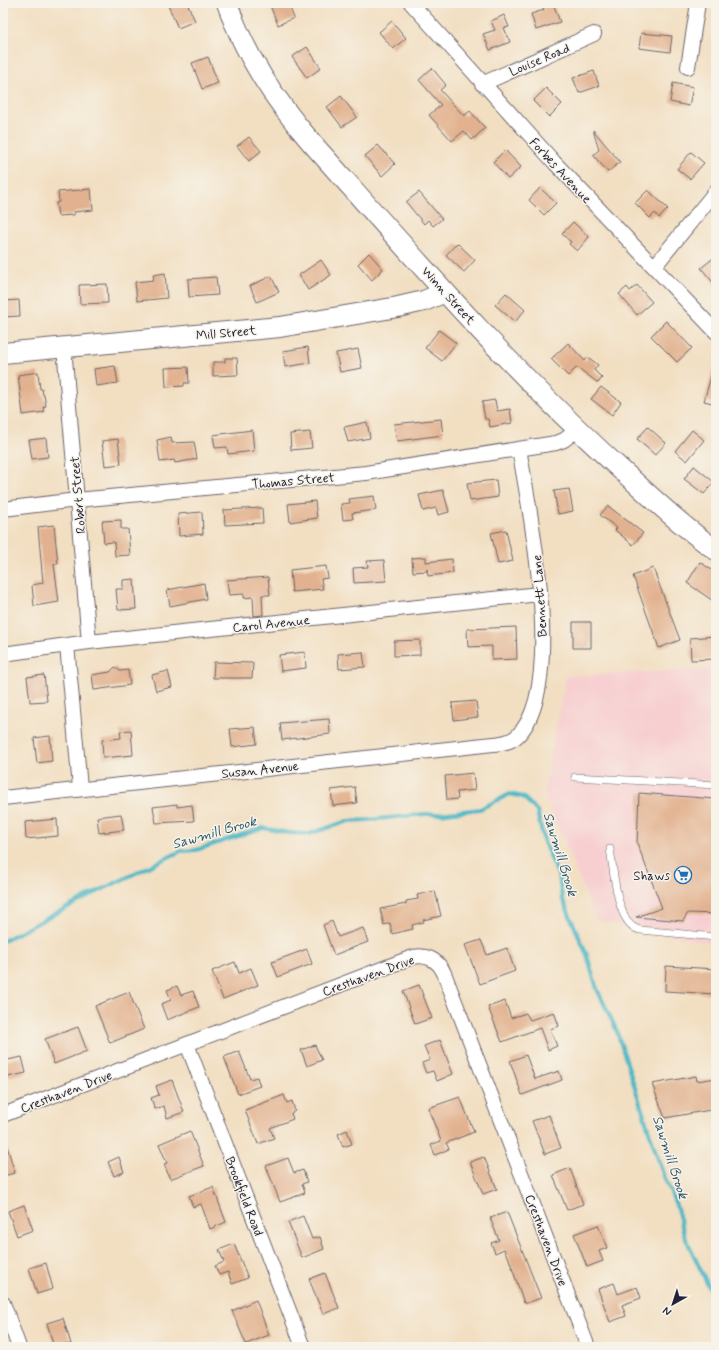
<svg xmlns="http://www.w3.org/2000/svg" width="719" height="1350" font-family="Mynerve,sans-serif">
  <rect width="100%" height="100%" fill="#f7f3e8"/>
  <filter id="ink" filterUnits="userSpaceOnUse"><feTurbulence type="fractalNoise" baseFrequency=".025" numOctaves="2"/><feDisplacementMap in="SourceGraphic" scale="8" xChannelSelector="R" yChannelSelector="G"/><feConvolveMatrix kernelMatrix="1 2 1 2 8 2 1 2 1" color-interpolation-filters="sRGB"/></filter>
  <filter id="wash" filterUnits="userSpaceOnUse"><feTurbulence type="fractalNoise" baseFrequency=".012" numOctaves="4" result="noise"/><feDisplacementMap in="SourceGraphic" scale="16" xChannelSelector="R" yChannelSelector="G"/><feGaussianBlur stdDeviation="0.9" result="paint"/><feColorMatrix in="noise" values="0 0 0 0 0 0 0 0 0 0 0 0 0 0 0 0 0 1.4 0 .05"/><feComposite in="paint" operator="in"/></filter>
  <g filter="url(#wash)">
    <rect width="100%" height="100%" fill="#f2dfc2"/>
    <path fill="#f7cfd0" d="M716,669V944L596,920L544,792L566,676Z"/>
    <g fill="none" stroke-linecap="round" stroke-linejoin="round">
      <path stroke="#4bb8c6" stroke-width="4" d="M3,941L97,892L181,851L196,850L263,828L289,833L309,834L348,821L369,820L425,814H439L480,809L510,794L523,797L537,811L544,842L559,877L562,898L587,955L597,989L616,1029L663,1174L676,1205L685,1237L716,1302"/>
    </g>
    <g id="blocks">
      <path fill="#e2b290" d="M167,3H187L195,21L178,28Z
        M269,3H288L294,18L278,25Z
        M542,3H553L560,22L536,30L531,14L544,10Z
        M504,15L509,27L504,28L510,42L490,50L483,34L495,30L491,21Z
        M392,21L406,38L393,49L379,32Z
        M641,33L672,36L670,52L639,48Z
        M307,47L321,68L307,78L292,57Z
        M208,57L218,83L202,89L192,63Z
        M432,68L446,85L440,90L464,116L470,111L485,128L472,140L464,131L452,141L429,115L441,105L419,80Z
        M594,71L599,86L579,93L573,78Z
        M673,83L693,87L689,106L670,102Z
        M546,88L562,104L549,117L533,101Z
        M341,96L357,117L342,127L327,107Z
        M593,130L620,162L608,172L593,155L599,150Z
        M249,137L261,151L249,161L237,146Z
        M378,145L395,164L382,176L365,156Z
        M505,150L521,167L508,179L493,162Z
        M691,152L704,163L690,179L677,169Z
        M540,188L556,203L544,215L529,200Z
        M91,189L93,210L74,212V215L58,216L56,203L59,202L58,192Z
        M648,190L668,209L659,218L655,213L650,218L635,203Z
        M419,192L442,219L433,226L428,220L424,224L406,202Z
        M573,222L589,237L577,251L569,244L571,242L562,234Z
        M457,243L475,260L464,272L446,255Z
        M369,253L383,269L372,280L358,264Z
        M716,256V286L701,268Z
        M321,260L331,275L308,290L299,275Z
        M165,273L167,298L137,301L135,282L154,280L153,275Z
        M271,276L279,292L257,302L250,286Z
        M216,277L218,295L189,297L188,279Z
        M107,284L108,303L80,304L79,285Z
        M637,285L652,302L637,315L619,294L627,287L630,291Z
        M506,293L525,310L515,322L495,305Z
        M19,300L20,316L3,317V301Z
        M666,321L692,348L677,362L651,336Z
        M439,330L456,343L442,361L425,348Z
        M568,343L585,361L588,357L598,365L594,370L602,378L598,383L577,367L568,376L551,359Z
        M308,347L310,363L285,367L283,351Z
        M358,349L362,368L340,372L336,353Z
        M225,358H237L238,375L213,376V362H225Z
        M115,366L118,383L96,386L94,369Z
        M188,367L189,383H184V386L166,387L165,368Z
        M713,369H716V404L704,401Z
        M38,372L40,389H42L43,395H44L46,406L43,407L44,412L23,415L18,375Z
        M601,387L621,402L612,415L591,399Z
        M495,400L497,411L510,409L512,423L490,427L488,419H485L482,402Z
        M441,419L443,435L397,441L394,424Z
        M367,422L370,438L348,442L344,427Z
        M648,427L666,443L655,455L637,439Z
        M252,430L254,451L228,454L227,447L215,448L213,435Z
        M692,430L704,440L687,461L675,451Z
        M310,432L312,448L291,450L290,434Z
        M171,437L172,443L194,442L197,459L175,463L174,460L160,462L157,440Z
        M46,438L48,457L32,459L29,440Z
        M118,439L121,464L105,466L102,441Z
        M694,466L714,482L704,494L684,479Z
        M496,480L498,497L470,501L467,483Z
        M569,489L573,511L558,514L554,491Z
        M443,490L449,512L438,515L436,508L423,511L419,495Z
        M374,496L376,510L352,513L353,519L343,520L341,504L350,503L349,499Z
        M315,501L317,518L290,522L288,504Z
        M608,506L643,533L633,545L615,530L617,528L600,515Z
        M262,508L263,523L225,525L224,510Z
        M202,512L203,534L179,536L178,514Z
        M121,520V529H128L130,555L115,556L114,542L104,543L102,521Z
        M54,525L58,564H54L59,602L34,606L32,585L43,583L38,527Z
        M506,530L513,561L498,564L491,533Z
        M426,557V562L452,559L453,573L428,576L427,569V571L413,572L412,558Z
        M384,560L386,581L354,583L353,568L368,567L367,561Z
        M700,562L716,573V603L687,583Z
        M326,566L328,578L321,579L323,589L292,592L290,570Z
        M653,568L680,640L659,648L633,576Z
        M268,577L270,595H262L263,615L254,616L253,597L244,598V594L229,595L227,580Z
        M134,579L136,609L118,610L116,589H123V580Z
        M204,583L206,599L170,606L167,590Z
        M573,622H591V648H573Z
        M516,627L517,659L492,660V646L468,647L467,629Z
        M716,636V659L691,660L690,638Z
        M420,640V655L394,656V641Z
        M305,652L306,668L281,671L279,655Z
        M363,652L365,667L339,669L338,654Z
        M214,662L253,663L252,678H213Z
        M115,667L120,671L128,670L130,685L94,690L92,675L110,672Z
        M168,671L172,687L156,691L152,675Z
        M44,675L47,701L30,702L27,677Z
        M476,701L478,717L454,720L452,703Z
        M329,719L330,734L282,740L280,723Z
        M255,727L257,744L232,747L230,729Z
        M131,730L133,755L103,758L102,740L121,738L120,731Z
        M50,736L52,761L37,763L34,738Z
        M473,773L475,790L457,792L458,799L447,800L445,776Z
        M355,787L357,803L333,806L331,790Z
        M639,793L716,799V914L688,913L683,921L636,917L662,908L637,843Z
        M177,804V807L192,805L194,821L156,823L153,807Z
        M121,814L124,830L99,833L97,817Z
        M57,819L58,836L26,839L25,822Z
        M435,891L441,916L423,920L424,922L412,925L413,929L392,934L390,923L384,925L380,909L406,904V901L418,899L417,895Z
        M332,921L338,937L363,928L368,942L334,955L323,925Z
        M481,940L487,955L507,948L515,971L480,984L465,945Z
        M307,949L312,964L278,977L272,962Z
        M235,962L239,973L251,968L258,985L223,999L212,971Z
        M666,966L716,969V994L665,991Z
        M419,985L432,1018L415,1024L403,991Z
        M177,986L181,995L193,991L199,1007L167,1020L161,1004L171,1000L167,990Z
        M129,992L144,1029L110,1043L95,1006Z
        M505,1001L511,1018L526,1013L530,1020L554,1012L559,1026L550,1029L557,1046L548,1050L540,1028L502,1042L488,1007Z
        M78,1027L87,1051L54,1064L45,1039Z
        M440,1040L453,1074L437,1081L433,1071L426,1073L422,1063L430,1060L424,1046Z
        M315,1045L322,1060L307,1066L301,1050Z
        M239,1051L250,1079L257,1077L260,1086L238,1094L224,1057Z
        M526,1055L535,1079L559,1071L562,1080L522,1095L510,1061Z
        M22,1057L26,1073L3,1078V1061Z
        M696,1076L697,1081L716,1078V1109L665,1118L652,1084Z
        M172,1080L184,1112L167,1118L164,1106L155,1109L151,1098L159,1095L156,1086Z
        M284,1095L287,1103L292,1101L295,1111L291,1113L293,1119L270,1128L274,1138L258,1144L245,1110Z
        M460,1097L474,1132L446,1143L449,1149L435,1155L431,1145L441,1141L428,1108Z
        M549,1115L561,1148L545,1154L532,1121Z
        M347,1130L352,1144L343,1147L338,1134Z
        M190,1131L204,1166L170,1179L164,1164L167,1163L159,1144Z
        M3,1143H6L15,1173L3,1176Z
        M119,1157L124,1172L114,1176L108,1162Z
        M484,1157L497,1189L483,1194L470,1162Z
        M288,1158L294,1173L303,1170L307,1182L302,1184L305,1193L280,1202L266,1166Z
        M570,1168L583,1204L567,1210L553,1175Z
        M213,1187L226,1222L210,1229L201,1204L193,1207L189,1196Z
        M24,1205L33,1230L17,1236L8,1211Z
        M507,1212L541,1298L527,1303H524L508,1256H507L504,1249L495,1253L491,1243L499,1240L490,1218Z
        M303,1216L312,1239L320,1237L324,1249L302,1258L288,1222Z
        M598,1225L607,1248L599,1251L603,1261L587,1267L574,1234Z
        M234,1244L248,1278L232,1284L228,1272L219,1275L215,1266L224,1262L219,1250Z
        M46,1263L53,1289L37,1294L29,1268Z
        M325,1273L339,1308L323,1314L309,1279Z
        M614,1283L618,1294L637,1287L641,1298L622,1305L626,1316L610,1322L598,1289Z
        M256,1300L269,1335L246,1344L232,1311Z
        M63,1318L71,1344L54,1347L47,1323Z"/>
    </g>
  </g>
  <g filter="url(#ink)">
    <use href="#blocks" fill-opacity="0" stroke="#6b646a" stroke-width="1"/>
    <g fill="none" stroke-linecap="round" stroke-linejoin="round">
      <defs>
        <path id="lane" d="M575,777L716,785
          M610,849C614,870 616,925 640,930L716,937"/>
        <path id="street" d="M411,3L554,162L716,332
          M688,67L698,3
          M482,84L594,34
          M654,267L716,191
          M64,347L89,642
          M3,509L77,500L366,473L556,443L564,440L577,430
          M67,645L80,788
          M3,654L89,642L539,594
          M3,798L484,745C494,744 508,744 516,737C567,692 530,511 519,449
          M187,1044L303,1347
          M3,1115L410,958C424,953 438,959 444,973L588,1347
          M3,1303L19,1347"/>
        <path id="secondary" d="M227,3C245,56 275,100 311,142C410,253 507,366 617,466C649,495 681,526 716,550
          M3,353L280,327L398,307L424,301L445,292"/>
      </defs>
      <use href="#lane" stroke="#6b646a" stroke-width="8"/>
      <use href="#street" stroke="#6b646a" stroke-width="16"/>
      <use href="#secondary" stroke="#6b646a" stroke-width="22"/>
      <use href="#lane" stroke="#fff" stroke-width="7"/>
      <use href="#street" stroke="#fff" stroke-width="14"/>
      <use href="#secondary" stroke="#fff" stroke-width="20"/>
    </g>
  </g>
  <defs>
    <symbol id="supermarket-ring" viewBox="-11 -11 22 22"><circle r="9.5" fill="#f7f3e8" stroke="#1f6fb2" stroke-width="1.5"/><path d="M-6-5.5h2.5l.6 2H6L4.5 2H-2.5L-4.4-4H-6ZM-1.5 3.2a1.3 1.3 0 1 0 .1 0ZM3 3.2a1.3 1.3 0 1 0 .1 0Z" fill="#1f6fb2"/></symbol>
  </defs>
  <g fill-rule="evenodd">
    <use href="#supermarket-ring" x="673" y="865" width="20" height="20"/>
  </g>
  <g text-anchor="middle" stroke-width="3" stroke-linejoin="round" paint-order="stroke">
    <g font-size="13" fill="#22223b" stroke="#f7f3e8">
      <text transform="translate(539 59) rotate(-23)" y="5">Louise Road</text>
      <text transform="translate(561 170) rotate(47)" y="5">Forbes Avenue</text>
      <text transform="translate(449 295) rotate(48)" y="5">Winn Street</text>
      <text transform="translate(226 332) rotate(-5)" y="5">Mill Street</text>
      <text transform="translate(293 480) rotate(-5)" y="5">Thomas Street</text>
      <text transform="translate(77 495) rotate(-95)" y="5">Robert Street</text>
      <text transform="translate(539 596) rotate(-94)" y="5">Bennett Lane</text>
      <text transform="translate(271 623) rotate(-6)" y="5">Carol Avenue</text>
      <text transform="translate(260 769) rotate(-6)" y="5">Susan Avenue</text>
      <text transform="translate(368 975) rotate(-20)" y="5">Cresthaven Drive</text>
      <text transform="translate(66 1091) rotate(-21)" y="5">Cresthaven Drive</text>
      <text transform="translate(245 1196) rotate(69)" y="5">Brookfield Road</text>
      <text transform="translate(547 1240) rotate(69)" y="5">Cresthaven Drive</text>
    </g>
    <g font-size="13" fill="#22223b" stroke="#f7f3e8" text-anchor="end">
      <text x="670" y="880">Shaws</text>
    </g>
    <g font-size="14" font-style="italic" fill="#30566c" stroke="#f7f3e8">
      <text transform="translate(214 832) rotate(-16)" y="5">Sawmill Brook</text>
      <text transform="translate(561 854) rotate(73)" y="5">Sawmill Brook</text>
      <text transform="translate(671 1157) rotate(72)" y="5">Sawmill Brook</text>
    </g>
  </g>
  <rect width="719" height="1350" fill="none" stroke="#f7f3e8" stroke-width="16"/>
  <g transform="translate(673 1304) rotate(219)" stroke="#f7f3e8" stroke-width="3" paint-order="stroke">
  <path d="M0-3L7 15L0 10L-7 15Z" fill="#22223b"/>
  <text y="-6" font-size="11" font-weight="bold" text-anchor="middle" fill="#22223b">N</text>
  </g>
</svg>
